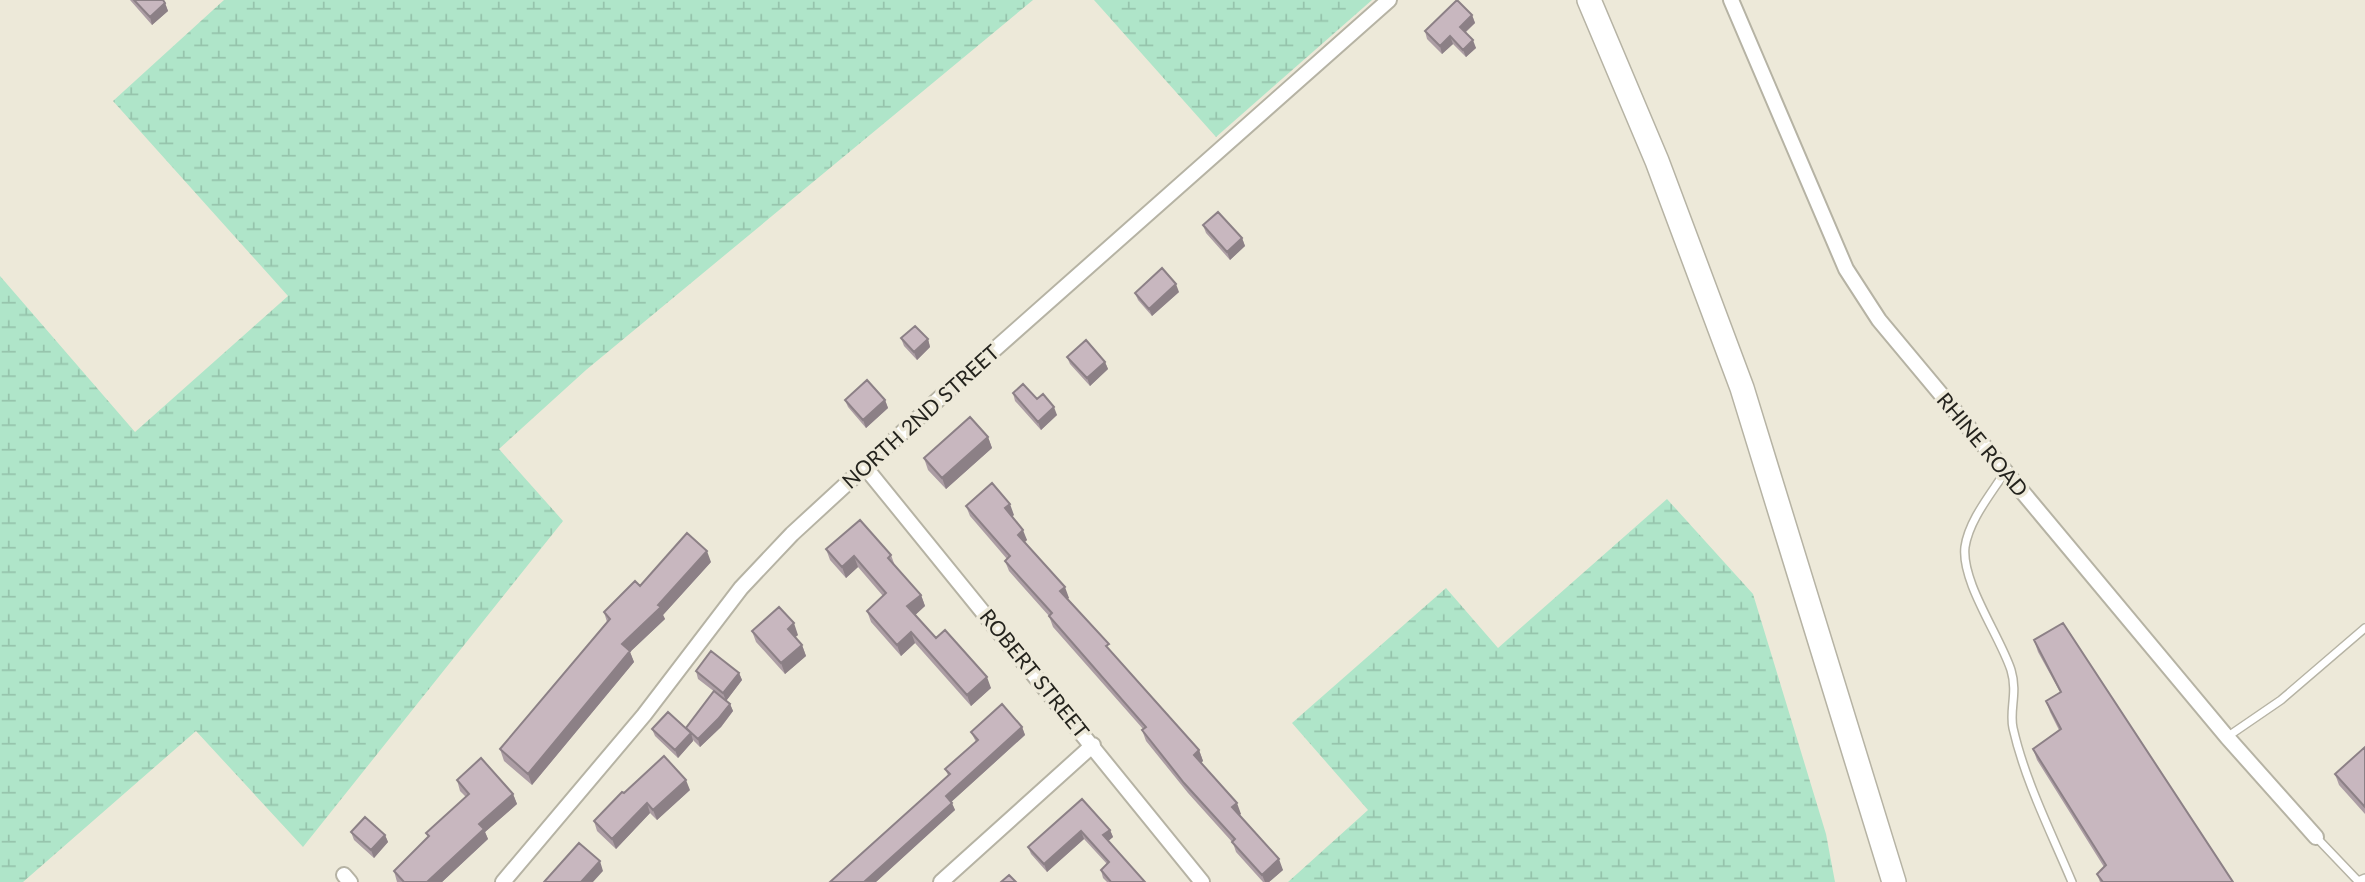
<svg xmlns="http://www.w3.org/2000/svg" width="2365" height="882" font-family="Lato,sans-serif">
  <defs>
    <pattern id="wetland-marsh" width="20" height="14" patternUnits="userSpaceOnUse" patternTransform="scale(1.75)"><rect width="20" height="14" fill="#afe5c9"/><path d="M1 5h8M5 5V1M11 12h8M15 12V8" fill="none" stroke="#96c4ac"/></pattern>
  </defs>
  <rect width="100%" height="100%" fill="#ede9d9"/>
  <path fill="url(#wetland-marsh)" d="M224,0H1033L586,370L499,449L563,521L303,847L196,731L23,882H0V276L135,432L288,296L113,101Z
    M1094,0H1372L1216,137Z
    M1667,499L1753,594L1826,834L1835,882H1288L1368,810L1292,723L1446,588L1498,648Z"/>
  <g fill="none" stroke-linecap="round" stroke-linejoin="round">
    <defs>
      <path id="service" d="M2005,472C1991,494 1969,520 1965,547C1961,582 2000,636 2011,670C2018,693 2009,710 2013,728C2025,781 2051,832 2072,882
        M2227,737L2281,700L2365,628
        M2316,837L2358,881L2365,878"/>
      <path id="minor" d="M1731,0L1846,269L1879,320L2227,737L2316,837
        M865,467L1202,882
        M344,875L350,882
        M503,882L644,715L741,588L792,534L942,396L1389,0
        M941,882L1093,745"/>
      <path id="trunk" d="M1589,0L1657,161L1742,388L1894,882"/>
    </defs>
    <use href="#service" stroke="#b6b3a4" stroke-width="10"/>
    <use href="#minor" stroke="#b6b3a4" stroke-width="18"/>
    <use href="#trunk" stroke="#b6b3a4" stroke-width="26"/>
    <use href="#service" stroke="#fff" stroke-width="7"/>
    <use href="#minor" stroke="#fff" stroke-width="14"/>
    <use href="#trunk" stroke="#fff" stroke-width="23"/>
  </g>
  <path fill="#ac9da4" d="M130,0H163L165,3L168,11L152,25Z
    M1472,15L1475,23L1466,32L1476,48L1466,57L1453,44L1442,54L1427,39L1425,31Z
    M1203,225L1242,238L1245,246L1230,260L1206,233Z
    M1179,292L1152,316L1138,300L1135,293Z
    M901,338L928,339L930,347L917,360L904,346Z
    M1067,357L1105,362L1108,369L1090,386L1070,364Z
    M1013,393L1037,399L1057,415L1041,430L1015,401Z
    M845,400H885L888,408L866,428L848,407Z
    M988,437L992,448L946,489L928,470L924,458Z
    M966,506L1014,515L1012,516L1027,540L1025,542L1069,598L1067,599L1111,652L1199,750L1203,761L1201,763L1241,814L1239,815L1283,870L1269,882H1263L1236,852L1233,843L1188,793L1146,741L1142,730L1143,729L1053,627L1049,616L1009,571L1005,561L1007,559L970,516Z
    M826,549L891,555L895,566L921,595L925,606L915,615L936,638L991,688L971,706L915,643L901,656L871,622L867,611L883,596L858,567L846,578L830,560Z
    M711,562L663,615L665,619L630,652L634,662L532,785L504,761L500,749L607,622L604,612L640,586Z
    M752,631L798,635L795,637L802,645L806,656L785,674L756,642Z
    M2034,640L2233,882H2100L2097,874L2104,867L2037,760L2033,749L2059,730L2050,712L2046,701L2060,692L2038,652Z
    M696,671L739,673L742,680L726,701L730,704L733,711L721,727L700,747L693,740V741L678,758L655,736L652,729H686L720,696L698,679Z
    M1022,727L1025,735L951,802L955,810L876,882L948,775L945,769L976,742L971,732Z
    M2365,747V814L2339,785L2335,774Z
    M457,780L513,794L517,804L485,832L488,839L442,882H397L394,871L428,837L426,833L466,797L460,791Z
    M690,790L657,820L650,813L616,849L597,831L594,821L624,793Z
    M1082,799L1110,830L1113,837L1108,841L1145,882H1107L1103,878L1101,870L1107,864L1084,839L1047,872L1031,854L1028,847Z
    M351,832L385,835L388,842L374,858L354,840Z"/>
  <path fill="#8c8086" d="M165,3L168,11L152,25L150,17Z
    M1472,15L1475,23L1463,34L1460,27Z
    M1450,36L1453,44L1442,54L1440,46Z
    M1473,40L1476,48L1466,57L1463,50Z
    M1242,238L1245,246L1230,260L1227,252Z
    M1176,284L1179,292L1152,316L1149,309Z
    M928,339L930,347L917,360L914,352Z
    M1105,362L1108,369L1090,386L1087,378Z
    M885,400L888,408L866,428L863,420Z
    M1054,407L1057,415L1041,430L1038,422Z
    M988,437L992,448L946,489L942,478Z
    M1010,504L1014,515L1009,519L1005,508Z
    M1023,530L1027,540L1021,545L1018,535Z
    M707,551L711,562L663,615L665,619L630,652L634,662L532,785L528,774L622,644Z
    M854,556L858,567L846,578L842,567Z
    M1065,587L1069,598L1064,601L1060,591Z
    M921,595L925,606L912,618L907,606Z
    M794,623L798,635L792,640L788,629Z
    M911,632L915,643L901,656L897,645Z
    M802,645L806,656L785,674L781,663Z
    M739,673L742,680L726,701L723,693Z
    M987,677L991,688L971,706L967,695Z
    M730,704L733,711L721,727L700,747L698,739Z
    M1022,727L1025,735L949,804L946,796Z
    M691,733L693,741L678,758L675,750Z
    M1199,750L1203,761L1198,765L1194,755Z
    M686,780L690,790L657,820L653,810Z
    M513,794L517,804L485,832L488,839L442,882H427L479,824Z
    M647,803L650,813L616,849L612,839Z
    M952,803L955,810L876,882H864Z
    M1237,803L1241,814L1236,818L1232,807Z
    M1110,830L1113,837L1106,843L1103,835Z
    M1081,831L1084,839L1047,872L1044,864Z
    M385,835L388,842L374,858L371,850Z
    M1279,859L1283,870L1269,882H1265L1262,875Z
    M600,861L603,871L593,882H581Z"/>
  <path fill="#c8b7bf" stroke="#8c8086" stroke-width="2" d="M134,0H163L165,3L150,17Z
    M1457,0L1472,15L1460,27L1473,40L1463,50L1450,36L1440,46L1425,31Z
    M1218,212L1242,238L1227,252L1203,225Z
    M1162,268L1176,284L1149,309L1135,293Z
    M915,326L928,339L914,352L901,338Z
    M1086,340L1105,362L1087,378L1067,357Z
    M867,380L885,400L863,420L845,400Z
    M1023,384L1037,399L1043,394L1054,407L1038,422L1013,393Z
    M970,417L988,437L942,478L924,458Z
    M992,483L1010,504L1005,508L1023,530L1018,535L1065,587L1060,591L1109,644L1106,646L1199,750L1194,755L1237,803L1232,807L1279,859L1262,875L1232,842L1235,839L1184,783L1142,730L1146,727L1049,616L1052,613L1005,561L1010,556L966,506Z
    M860,520L891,555L888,558L921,595L907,606L936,638L945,630L987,677L967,695L911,632L897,645L867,611L886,593L854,556L842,567L826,549Z
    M687,533L707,551L658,605L661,607L622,644L630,651L528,774L500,749L610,619L604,612L635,581L640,586Z
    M779,607L794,623L788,629L802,645L781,663L752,631Z
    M2063,623L2233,882H2103L2097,874L2106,865L2033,749L2061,729L2046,701L2061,692L2034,640Z
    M711,651L739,673L723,693L696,671Z
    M714,691L730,704L718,719L698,739L686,728Z
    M1002,704L1022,727L946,796L952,803L864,882H830L950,774L945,769L978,740L971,732Z
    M668,712L691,733L675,750L652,729Z
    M2365,747V807L2335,774Z
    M664,756L686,780L653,810L647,803L612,839L594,821L622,792L624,793Z
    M481,758L513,794L479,824L484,829L427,882H404L394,871L429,836L426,833L469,794L457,780Z
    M1082,799L1110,830L1103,835L1145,882H1111L1101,870L1109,862L1081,831L1044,864L1028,847Z
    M365,817L385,835L371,850L351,832Z
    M579,843L600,861L581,882H544Z
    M1009,875L1016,882H1001Z"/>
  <g text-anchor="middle" stroke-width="7" stroke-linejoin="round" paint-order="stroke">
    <g font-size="21" fill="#24231d" stroke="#ede9d9">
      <text transform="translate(921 417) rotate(-42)" y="7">NORTH 2ND STREET</text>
      <text transform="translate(1982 445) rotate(50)" y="7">RHINE ROAD</text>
      <text transform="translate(1034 674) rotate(51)" y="7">ROBERT STREET</text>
    </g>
  </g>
</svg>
